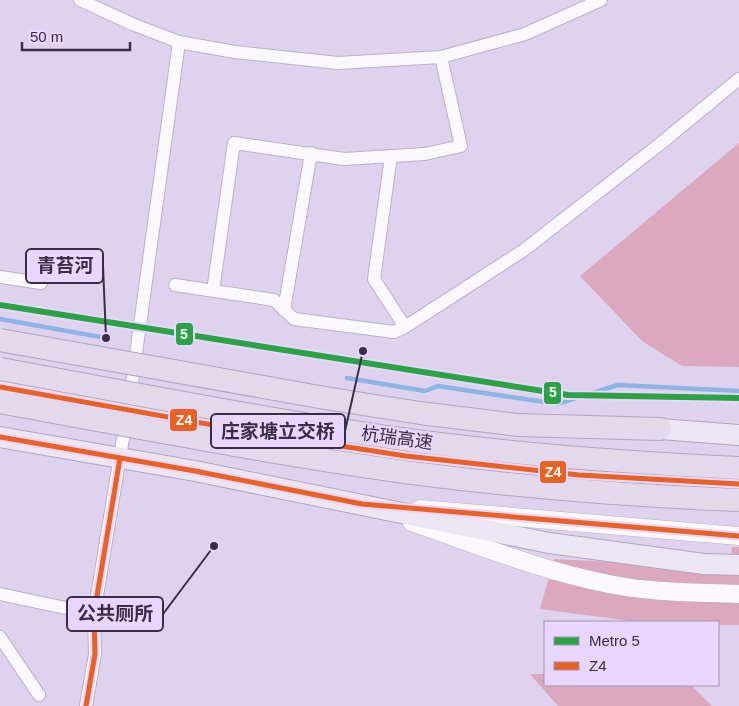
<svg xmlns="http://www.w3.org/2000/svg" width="739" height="706" font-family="Arial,'Noto Sans SC',sans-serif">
  <rect width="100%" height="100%" fill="#dfd2ee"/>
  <path fill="#dba8be" d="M739,143V367L682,366L642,341L580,276Z
    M732,547H739V625H718V622H639L540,609L554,559L730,568Z
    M530,674H545V685H691L712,706H558Z"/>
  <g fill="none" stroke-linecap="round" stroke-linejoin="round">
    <path stroke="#8cb5e4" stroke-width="4.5" d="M0,319L106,338
      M347,378L425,391L438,386L557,404L618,385L739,391"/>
    <defs>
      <path id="street" d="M80,0L132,24L179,42L235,52L338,63L441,57L525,34L601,0
        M391,156L374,279L405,327
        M0,277L41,283
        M175,285L274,300L294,319L394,332L405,327L524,250L660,144L739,79
        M213,291L234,143L344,159L425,154L461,146L441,57
        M284,310L311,153
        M130,397L179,42
        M0,594L94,614
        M0,637L39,695
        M86,706L95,654L94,614L126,420"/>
      <path id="secondary" d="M420,509L739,536
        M412,522C477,545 542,571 609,584C652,593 696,592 739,594"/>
      <path id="primary" d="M0,387L257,433L406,456L579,475L739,484
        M660,429L739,435
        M0,437L195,471L549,543L704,564L739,565"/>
      <path id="highway" d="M325,398L420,413L518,425L660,429"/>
    </defs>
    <use href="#street" stroke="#bcb0c8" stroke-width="14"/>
    <use href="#secondary" stroke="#bcb0c8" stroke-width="19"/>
    <use href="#primary" stroke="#b1a5bf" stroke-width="22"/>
    <use href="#highway" stroke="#b1a5bf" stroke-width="24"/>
    <use href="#street" stroke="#faf8fc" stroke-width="12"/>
    <use href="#secondary" stroke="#faf8fc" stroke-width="18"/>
    <use href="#primary" stroke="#ece6f2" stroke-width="20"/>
    <use href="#highway" stroke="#e2daeb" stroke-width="22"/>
    <defs>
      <path id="highway-bridge" d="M0,340L325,398
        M0,369C138,394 277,422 416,441C523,455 631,463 739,468
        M0,402C137,427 274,454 412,473C521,487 630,496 739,500"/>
    </defs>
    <use href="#highway-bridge" stroke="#b1a5bf" stroke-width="24" stroke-linecap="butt"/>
    <use href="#highway-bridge" stroke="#e2daeb" stroke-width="22"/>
    <defs>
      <path id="bus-1" d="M0,387L257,433L406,456L579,475L739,484
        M0,437L195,471L362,504L739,536
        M86,706L95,654L94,614L120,458"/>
    </defs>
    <use href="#bus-1" stroke="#e8d6fe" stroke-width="9"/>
    <use href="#bus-1" stroke="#e96224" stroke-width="5"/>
    <defs>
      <path id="metro-1" d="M0,305L568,395L739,398"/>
    </defs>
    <use href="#metro-1" stroke="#e8d6fe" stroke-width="10"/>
    <use href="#metro-1" stroke="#2ba244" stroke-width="6"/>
  </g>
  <g text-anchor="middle" stroke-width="4.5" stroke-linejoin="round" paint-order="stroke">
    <g font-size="18" fill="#392d47" stroke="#e8d6fe">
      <text transform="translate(397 438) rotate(8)" y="6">杭瑞高速</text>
    </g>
  </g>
  <path fill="none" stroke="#392d47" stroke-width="2" d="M106 338L103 266M363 351L345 431M214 546L163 614"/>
  <g fill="#392d47" stroke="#e8d6fe" stroke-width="2">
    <circle cx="106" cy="338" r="5"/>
    <circle cx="363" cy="351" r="5"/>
    <circle cx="214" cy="546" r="5"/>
  </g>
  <g fill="#e8d6fe" stroke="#392d47" stroke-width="2">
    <rect x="26" y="249" width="77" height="34" rx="5"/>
    <rect x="211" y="414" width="134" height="34" rx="5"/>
    <rect x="67" y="597" width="96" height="34" rx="5"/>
  </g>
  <g font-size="19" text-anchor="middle" font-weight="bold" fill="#392d47">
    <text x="65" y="272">青苔河</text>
    <text x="278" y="438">庄家塘立交桥</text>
    <text x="115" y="620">公共厕所</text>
  </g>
  <g stroke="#e8d6fe" stroke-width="2">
    <rect x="175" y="322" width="19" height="24" rx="5" fill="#2ba244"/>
    <rect x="543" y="381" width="19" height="24" rx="5" fill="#2ba244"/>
    <rect x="169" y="408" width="29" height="24" rx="5" fill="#e96224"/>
    <rect x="539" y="460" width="28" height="24" rx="5" fill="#e96224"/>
  </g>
  <g font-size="14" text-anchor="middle" font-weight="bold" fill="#fff">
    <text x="184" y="339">5</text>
    <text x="553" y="397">5</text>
    <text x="184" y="425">Z4</text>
    <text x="553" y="477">Z4</text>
  </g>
  <rect x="544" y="621" width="175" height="65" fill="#e8d6fe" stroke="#a292b5"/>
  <rect x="554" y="637" width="25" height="8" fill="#2ba244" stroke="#a292b5"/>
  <text x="589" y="646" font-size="15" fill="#392d47">Metro 5</text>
  <rect x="554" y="662" width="25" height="8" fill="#e96224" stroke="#a292b5"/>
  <text x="589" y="671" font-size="15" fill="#392d47">Z4</text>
  <path d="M22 42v8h108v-8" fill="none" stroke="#392d47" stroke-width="2.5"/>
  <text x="30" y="42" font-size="15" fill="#392d47" stroke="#e8d6fe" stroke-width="4" paint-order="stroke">50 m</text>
</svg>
